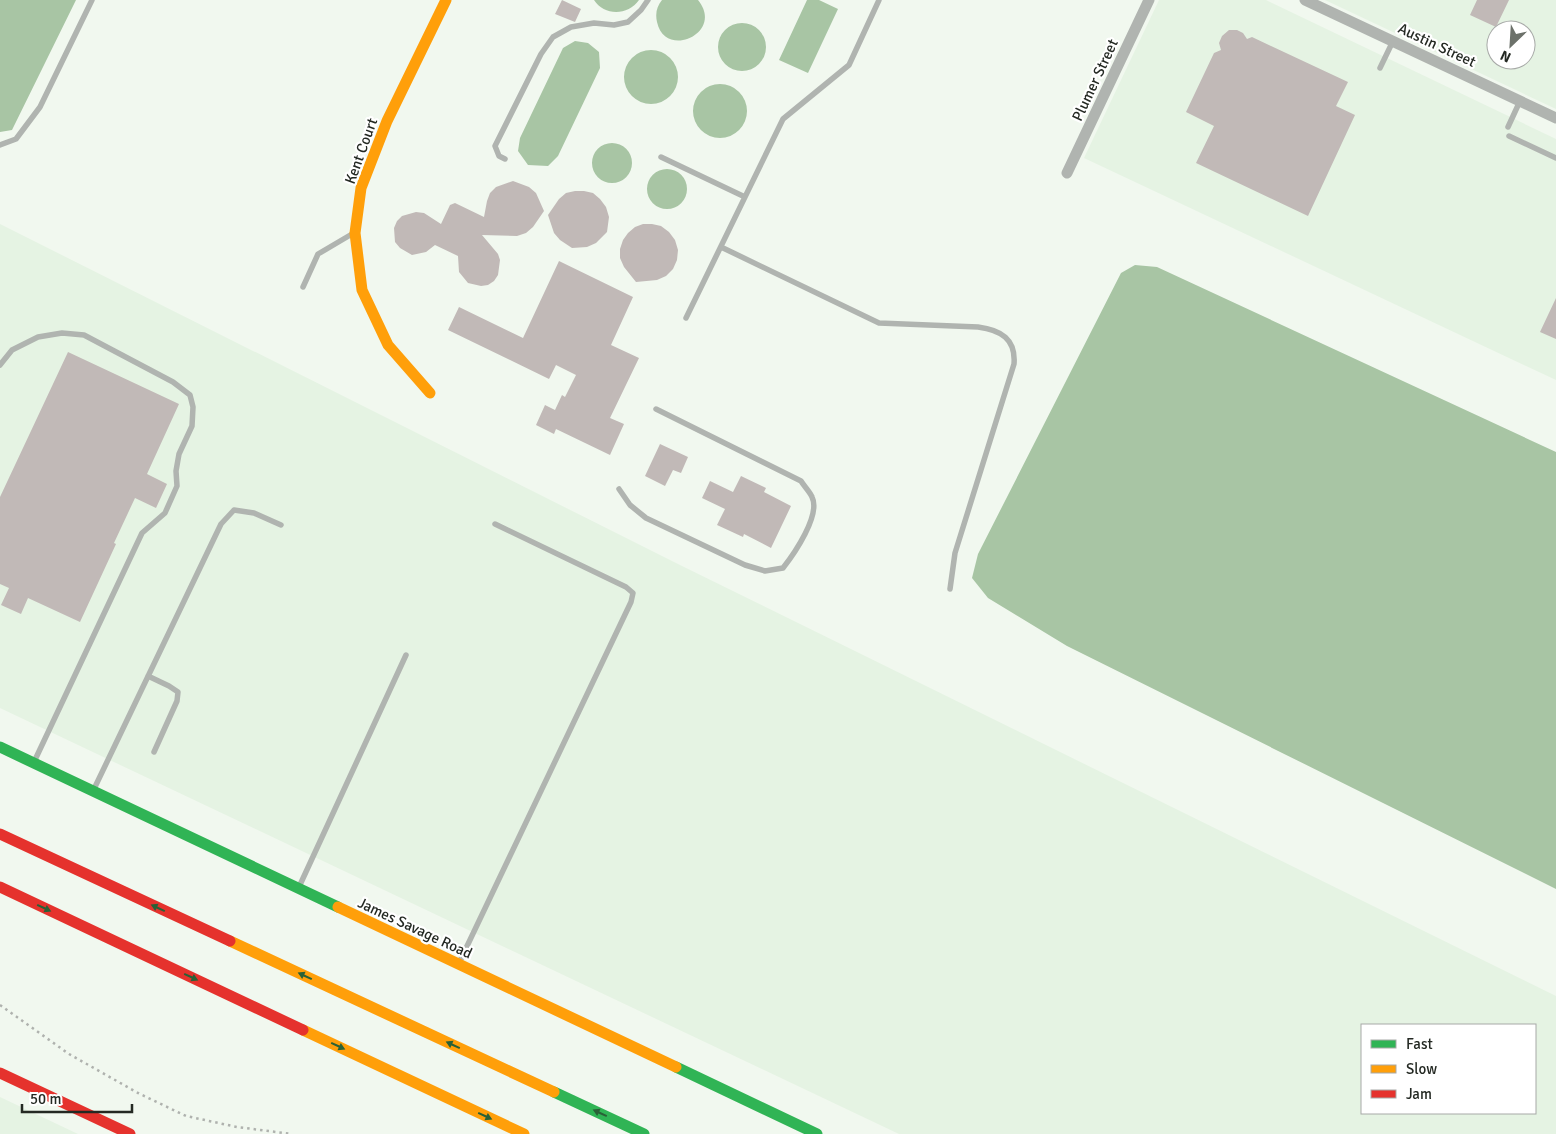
<svg xmlns="http://www.w3.org/2000/svg" width="1556" height="1134" font-family="Signika,sans-serif">
  <rect width="100%" height="100%" fill="#f1f8ef"/>
  <path fill="#e5f3e3" fill-rule="evenodd" d="M1159,0H1266L1556,139V380L1084,158Z
    M1325,0H1556V109ZM1496,30H1526V60H1496Z
    M0,224L680,565L1556,996V1134H899L0,708ZM1362,1025H1535V1113H1362Z
    M0,1097L78,1134H0Z"/>
  <path fill="#a8c5a4" d="M0,0H76L12,130L0,132Z
    M594,0H639C628,16 604,16 594,0Z
    M662,0H698C725,33 665,60 657,22C655,13 657,6 662,0Z
    M807,0H819L838,9L808,73L779,60Z
    M718 47a24 24 0 1 1 48 0a24 24 0 1 1-48 0Z
    M575,41L588,43L599,52L600,68L558,156L548,166L528,165L518,151L520,138L563,48Z
    M624 77a27 27 0 1 1 54 0a27 27 0 1 1-54 0Z
    M693 111a27 27 0 1 1 54 0a27 27 0 1 1-54 0Z
    M592 163a20 20 0 1 1 40 0a20 20 0 1 1-40 0Z
    M647 189a20 20 0 1 1 40 0a20 20 0 1 1-40 0Z
    M1135,265L1157,267L1556,452V889L1067,646L988,598L972,578L978,554L1121,273Z"/>
  <path fill="#c1b9b7" d="M562,0L581,9L575,22L555,14Z
    M1477,0H1509L1496,27L1470,15Z
    M1229,30H1237L1243,33L1247,39L1252,37L1348,82L1336,106L1355,115L1308,216L1196,163L1214,126L1186,112L1214,53L1221,50L1219,43L1222,36Z
    M513,181L529,187L536,193L544,211L533,227L526,233L517,236L482,235L498,254L500,260L498,275L494,281L488,285L481,286L468,283L459,272L458,256L435,245L426,252L412,255L400,248L395,242L394,228L397,221L402,216L416,212L424,213L441,224L450,205L455,203L484,217L487,201L490,193L496,187Z
    M575,191H584L593,193L600,199L606,207L609,217L607,232L596,243L587,247L572,248L560,240L554,233L548,215L559,199L566,193Z
    M643,224H652L661,226L669,232L675,240L678,250L677,260L673,269L666,276L657,280L636,282L624,267L620,258V249L623,240L628,233L635,227Z
    M559,261L633,297L611,345L639,358L610,418L624,424L610,455L556,429L554,434L536,425L545,405L555,410L562,395L565,397L576,375L556,365L549,379L448,330L459,307L523,338Z
    M1556,298V339L1540,332Z
    M68,352L179,404L147,474L167,484L156,508L135,498L114,543L116,544L80,622L28,598L21,614L1,605L9,588L0,584V497Z
    M660,444L688,457L681,473L673,470L665,486L645,476Z
    M741,476L766,488L764,492L791,506L771,548L744,534L743,537L717,525L725,509L702,498L710,481L733,492Z"/>
  <g fill="none" stroke-linecap="round" stroke-linejoin="round">
    <path stroke="#afb2ae" stroke-width="2.5" stroke-dasharray="2.5 4" stroke-linecap="butt" d="M0,1005L69,1054L138,1093L186,1116L237,1127L292,1134"/>
    <path stroke="#b0b4b0" stroke-width="5.5" d="M1380,68L1393,41
      M1508,127L1520,101
      M1509,136L1556,158
      M0,145L16,139L40,107L92,0
      M661,157L745,197
      M505,159L499,156L495,146L541,54L553,37L571,27L594,23L614,25L628,22L641,10L648,0
      M721,247L879,323L978,327C1001,330 1016,339 1014,364L955,553L950,589
      M303,287L318,254L352,234
      M686,318L783,119L849,65L879,0
      M0,365L12,350L38,337L62,333L84,335L173,382L190,395L193,407L192,426L179,454L176,471L177,486L165,513L142,533L34,762
      M619,489L630,505L646,518L745,565L765,571L783,568C794,554 821,515 812,497C810,492 804,486 801,481L656,409
      M148,676L169,686L178,692L177,701L154,752
      M94,789L221,524L234,510L254,513L281,525
      M299,887L406,655
      M459,963L631,602L633,593L626,587L495,524"/>
    <path stroke="#b0b4b0" stroke-width="11" d="M1305,0L1556,118
      M1067,173L1149,0"/>
    <path stroke="#30b455" stroke-width="11" d="M0,747L338,907
      M676,1067L817,1134
      M554,1092L644,1134"/>
    <path stroke="#ff9f0a" stroke-width="11" d="M430,393L388,345L362,290L355,233L361,188L387,121L446,0
      M338,907L676,1067
      M230,941L554,1092
      M303,1030L524,1134"/>
    <path stroke="#e5322d" stroke-width="11" d="M0,834L230,941
      M0,887L303,1030
      M0,1073L130,1134"/>
  </g>
  <defs><path id="oneway-solid" d="M-6-.8H1V-3.2L6.5 0L1 3.2V.8H-6Z" transform="scale(1.25)"/></defs>
  <g fill="#296137">
    <use href="#oneway-solid" transform="translate(44 908) rotate(25)"/>
    <use href="#oneway-solid" transform="translate(158 908) rotate(-155)"/>
    <use href="#oneway-solid" transform="translate(305 976) rotate(-155)"/>
    <use href="#oneway-solid" transform="translate(191 977) rotate(25)"/>
    <use href="#oneway-solid" transform="translate(453 1045) rotate(-155)"/>
    <use href="#oneway-solid" transform="translate(338 1046) rotate(25)"/>
    <use href="#oneway-solid" transform="translate(600 1113) rotate(-155)"/>
    <use href="#oneway-solid" transform="translate(485 1116) rotate(25)"/>
  </g>
  <g text-anchor="middle" stroke-width="4.5" stroke-linejoin="round" paint-order="stroke">
    <g font-size="15" fill="#242923" stroke="#fff">
      <text transform="translate(1437 45) rotate(25)" y="5">Austin Street</text>
      <text transform="translate(1095 80) rotate(-65)" y="5">Plumer Street</text>
      <text transform="translate(361 151) rotate(-70)" y="5">Kent Court</text>
      <text transform="translate(415 928) rotate(25)" y="5">James Savage Road</text>
    </g>
  </g>
  <rect x="1361" y="1024" width="175" height="90" fill="#ffffff" stroke="#a7a9a7"/>
  <rect x="1371" y="1040" width="25" height="8" fill="#30b455" stroke="#a7a9a7"/>
  <text x="1406" y="1049" font-size="15" fill="#242923">Fast</text>
  <rect x="1371" y="1065" width="25" height="8" fill="#ff9f0a" stroke="#a7a9a7"/>
  <text x="1406" y="1074" font-size="15" fill="#242923">Slow</text>
  <rect x="1371" y="1090" width="25" height="8" fill="#e5322d" stroke="#a7a9a7"/>
  <text x="1406" y="1099" font-size="15" fill="#242923">Jam</text>
  <g transform="translate(1511 45) rotate(205)"><circle r="24" fill="#ffffff" stroke="#a7a9a7"/>
  <path d="M0-4L9 19L0 12L-9 19Z" fill="#6c716a"/>
  <text y="-8" font-size="14" font-weight="bold" text-anchor="middle" fill="#242923">N</text>
  </g>
  <path d="M22 1104v8h110v-8" fill="none" stroke="#242923" stroke-width="2.5"/>
  <text x="30" y="1104" font-size="15" fill="#242923" stroke="#ffffff" stroke-width="4" paint-order="stroke">50 m</text>
</svg>
